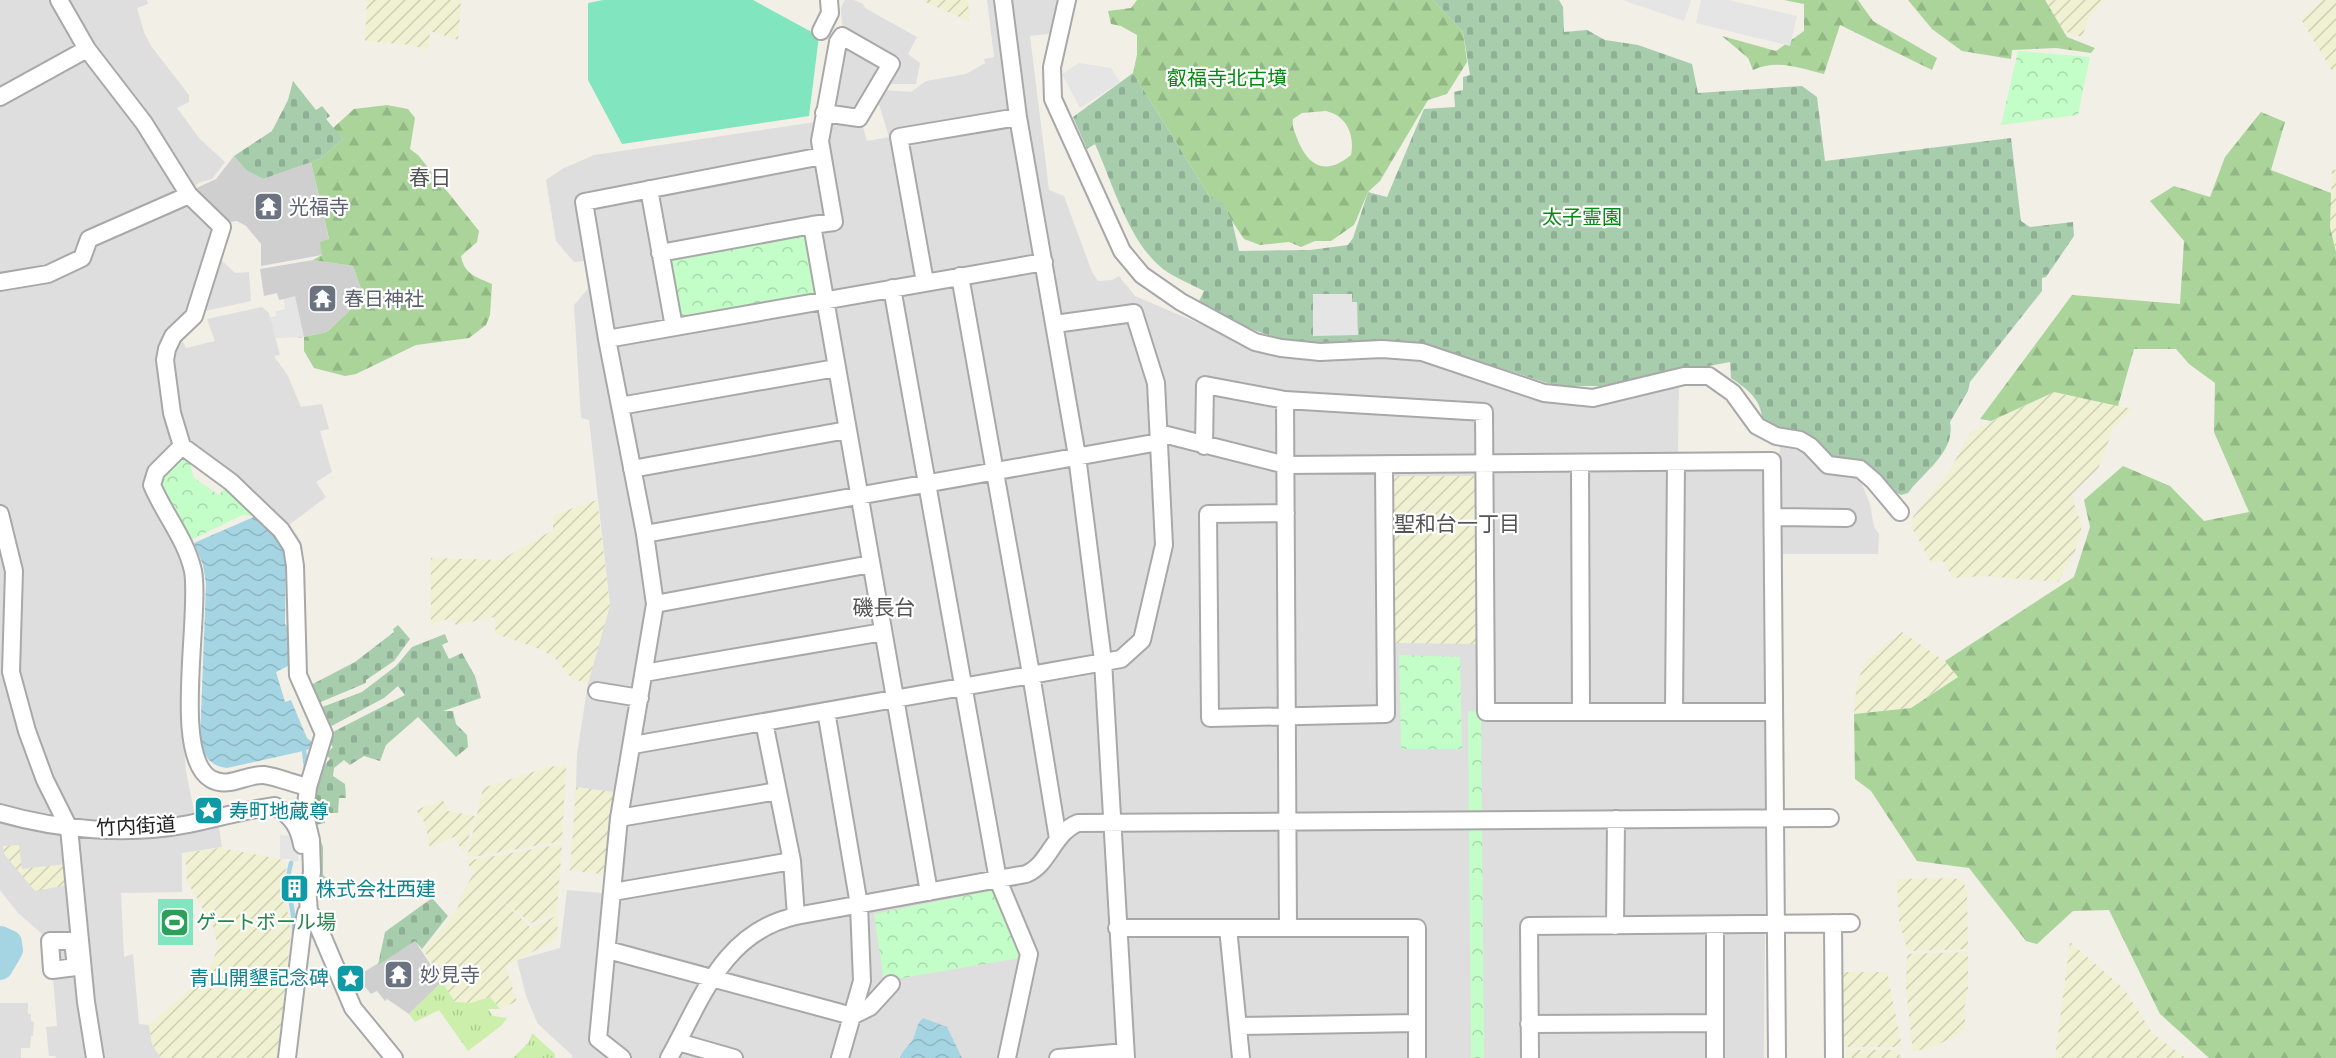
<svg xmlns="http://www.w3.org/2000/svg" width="2336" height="1058" font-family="Karla,'Noto Sans JP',sans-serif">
  <defs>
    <pattern id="farmland-furrows" width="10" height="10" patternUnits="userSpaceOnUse" patternTransform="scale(1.5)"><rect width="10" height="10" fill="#eff1d2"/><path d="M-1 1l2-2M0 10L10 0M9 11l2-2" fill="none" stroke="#cdceb4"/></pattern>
    <pattern id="grass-tufts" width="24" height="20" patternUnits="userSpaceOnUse" patternTransform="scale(1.5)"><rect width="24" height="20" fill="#ccefab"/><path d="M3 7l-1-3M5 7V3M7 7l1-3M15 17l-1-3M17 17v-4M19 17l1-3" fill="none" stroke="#afcd93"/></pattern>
    <pattern id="forest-firs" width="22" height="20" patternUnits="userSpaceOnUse" patternTransform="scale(1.5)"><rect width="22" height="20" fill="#aad49a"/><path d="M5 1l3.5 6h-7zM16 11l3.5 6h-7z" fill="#92b684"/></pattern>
    <pattern id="cemetery-stones" width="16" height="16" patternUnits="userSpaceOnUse" patternTransform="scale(1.5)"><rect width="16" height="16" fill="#a7cdad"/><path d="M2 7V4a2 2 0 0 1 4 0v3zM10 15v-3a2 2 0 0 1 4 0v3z" fill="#8fb095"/></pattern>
    <pattern id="park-crowns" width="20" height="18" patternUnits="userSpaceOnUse" patternTransform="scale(1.5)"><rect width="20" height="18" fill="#c3fdc8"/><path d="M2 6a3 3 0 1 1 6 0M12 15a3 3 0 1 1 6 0" fill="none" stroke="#a7d9ac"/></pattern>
    <pattern id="water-waves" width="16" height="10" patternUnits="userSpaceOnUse" patternTransform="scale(1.5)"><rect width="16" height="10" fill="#a5d4e2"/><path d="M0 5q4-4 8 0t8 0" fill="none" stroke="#8eb6c2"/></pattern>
  </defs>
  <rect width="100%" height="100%" fill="#f2efe7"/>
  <path fill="#dfdede" d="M0,0H147L148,4L137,8L144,32L151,46L189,95V102L177,108L199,138L225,162L212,179L198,183L189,197L219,227V258L235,273L249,272L251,301L205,311L192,308L181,338L186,348L215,341L207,319L262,307L269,313L276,340L280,355L274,356L288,376L301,407L322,404L329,429L320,431L332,472L316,482L326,497L285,528L177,444L188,570L189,676L184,746L186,771L197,826L218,821L222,847L182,853V892L121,893L124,957L133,954L139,1024L149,1025L152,1044L161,1058H56L55,1056H49L46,1027L57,1026L50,941L18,913L0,890Z
    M845,0H854L863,4L865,8L917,37L908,54L920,63L916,84H883L861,120L867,141L889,137L878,101L885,90L911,92L926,81L966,74L985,63L984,59L994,57L987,0H1057L1056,19L1049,34L1030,36L1049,190L1064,196L1092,272L1098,281L1112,280L1119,276L1135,296L1266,352L1420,358L1545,398L1679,383L1678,451L1682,470L1779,469L1780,441L1797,443L1859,477L1870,504L1874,527L1879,534L1878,554H1781L1763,557L1766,720L1764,1058H571L573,1056L538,1024L526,996L517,960L560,948L567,890L603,893L613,793L576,787L577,754L588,683L610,605L589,420L581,418L574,305L588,289L584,261L574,262L556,241L546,180L562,169L594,155L829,120L843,41L841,7Z
    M0,1003H28V1014H31V1021L34,1022L33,1036H31L30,1048H21V1058H0Z"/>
  <path fill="#cfcfcf" d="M234,156L246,170L263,179L311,162L329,240L322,255L261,266V244L246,226L237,221L229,222L208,202L190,191L216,179Z
    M313,260L353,266L364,297L327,332L299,338L297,336L276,338L270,318L277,316L276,312L286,309L284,299L279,300L277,293L264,296L260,269Z
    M415,941L442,982L409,1014L387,999L385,1001L377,991L371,994L365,987L351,997L347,989L362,973Z"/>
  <path fill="url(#farmland-furrows)" d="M367,0H461L458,40L430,31L428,50L411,45L365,41Z
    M922,0H968L969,21L932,5Z
    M2043,0H2104L2089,17L2082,37L2037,23Z
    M2322,0H2336V69L2332,71L2301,19Z
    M2332,169L2336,170V252L2330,227Z
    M2054,392L2133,409L2113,429L2098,469L2071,495L2082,526L2075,552L2058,582L1985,576L1953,578L1943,561L1931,562L1912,528L1913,517L1949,472L1971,431Z
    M1393,476H1480L1479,644L1392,643Z
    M597,500L610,605L588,683L572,679L554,657L537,648L496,634L494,617L456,625L451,618L431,624V558L501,560L553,530V515Z
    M1902,632L1945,661L1958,676L1911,708L1854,714L1857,682L1866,661Z
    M566,765L562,841L467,858L483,788L548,767Z
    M576,787L613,792L603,874L570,871Z
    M443,800L448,811L475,816L464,853L453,837L430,848L425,823L416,810Z
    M562,844L557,912L531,923L501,900L531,928L558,915L557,939L505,966L517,1001L500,1009L490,997L471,1003L453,1001L424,951L458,908L460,897L474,873L466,861Z
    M19,845L22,869L66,864L67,885L35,891L4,854L3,846Z
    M220,848L280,859L286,867L283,884L291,933L278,1058H161L152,1044L149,1025L207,974L218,948L214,928L187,881L185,853Z
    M1954,878L1963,881L1967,891L1968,949L1908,951L1899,922L1897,879Z
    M2070,942L2124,989L2153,1034L2186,1058H2055Z
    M1968,952V990L1964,1009L1966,1030L1932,1048L1913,1051L1906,988L1907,954Z
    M1839,972H1887L1902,1047H1840Z
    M1847,1050H1899L1900,1058H1846Z"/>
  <path fill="url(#grass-tufts)" d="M442,982L455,1002L471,1003L490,997L500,1009H488L493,1016L507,1018L502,1025L468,1051L439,1010L415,1022L409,1014Z
    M532,1033L555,1054V1058H513L529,1042Z"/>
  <path fill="url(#forest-firs)" fill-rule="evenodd" d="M1137,0H1433L1463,32L1467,62L1447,94L1428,100L1380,181L1368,192L1354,225L1331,241H1315L1301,247L1289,242L1260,245L1244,239L1232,221L1210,197L1133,73L1137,55V35L1121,26L1111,24L1108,11L1131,8ZM1326,111C1347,116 1355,135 1351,155C1325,177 1307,165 1297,138C1294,130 1292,127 1293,119L1302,113Z
    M1784,0H1858L1873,21L1937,58L1932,70L1840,25L1824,74C1799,68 1777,59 1753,70L1748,58L1722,36L1776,51L1804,31V4Z
    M1908,0H2045L2067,37L2095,48L2091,53L2056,48L2012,50L2011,59L1962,51L1932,29Z
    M387,105L408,109L415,118L410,149L418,155L479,231L477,242L461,256C464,274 476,277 492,284L490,315L486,325L469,338L416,345L356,374L345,376L314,368L304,351V337L327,332L364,297L353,266L313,260L322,255L320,242L329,239L311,162L320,159L343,139L333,128L354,109Z
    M2261,112L2285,122L2271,170L2331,193L2330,227L2336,252V1058H2209L2160,1014L2109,910L2073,911L2037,944L2026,941L1969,868L1917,861L1871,791L1855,779L1854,714L1911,708L1958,677L1945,661L2074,577L2090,527L2084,500L2123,466L2170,486L2204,521L2249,512L2214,432L2215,383L2189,364L2176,349H2134L2118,406L2054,392L1991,421L1980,419L2072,295L2180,304L2184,241L2150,201L2174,186L2210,197L2225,157Z"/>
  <path fill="url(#cemetery-stones)" d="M1433,0H1559L1563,7L1564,32L1587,30L1605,40L1638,45L1692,64L1698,93L1802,86L1817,97L1825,161L2011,138L2021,221L2030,227L2073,222L2074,236L2046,277L2042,278V291L1970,382L1968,391L1950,422C1956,452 1923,472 1908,493L1901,495L1895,492L1861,460L1838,461L1771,427L1762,418C1761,399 1747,389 1731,378L1730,362L1601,386H1557L1429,346L1308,343L1277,338L1239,325L1198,303L1204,291C1191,284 1175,278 1163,269C1128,241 1113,184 1095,144L1087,149L1073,117L1133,73L1210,197L1222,202L1232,221L1239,251L1310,250L1348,245L1353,238L1368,192L1387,197L1424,109L1455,107L1454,92L1463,90V77L1470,75L1463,32Z
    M293,81L316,110L322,106L330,116L326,119L343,139L320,159L263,179L246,170L234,156L272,131L288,100Z
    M398,625L410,639L394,661L366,680V683L316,704L307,687L355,662L394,632L393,629Z
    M445,634L448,642L442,645L449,659L462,653L475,676L481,698L443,711H453L456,724L467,735L468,747L456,757L418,717L386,745L380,761L364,756L350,765L344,760L334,768L333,776L345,784L346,798H339L338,813H329L328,805H322L325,823L315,825L323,847V875L330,881L329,892L315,889C313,853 301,786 330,759L326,754L333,747L327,741L329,734L405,695L398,686L384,698L326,729L317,709L362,692L396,666L412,647Z
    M432,898L448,916L422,949L415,941L378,965L385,932Z"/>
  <path fill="url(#park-crowns)" d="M2018,51L2090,57L2078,115L2001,125Z
    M805,229L817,294L678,319L664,254Z
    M181,458L189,461L194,478L219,495L226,486L256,516L242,515L189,541L157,479Z
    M1399,655L1460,657L1462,749H1401Z
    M1468,711L1481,712L1484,1058H1471Z
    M994,890L1020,958L884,981L874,914Z"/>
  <path fill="#81e5bf" d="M603,0H753L819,36L809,116L622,144L588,80V3Z
    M158,899H193V945H158Z"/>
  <path fill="#e5e5e5" d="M1622,0H1691L1684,21Z
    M1701,0H1728L1797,16L1790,46L1696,23Z
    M1079,63L1111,68L1120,82L1080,108L1062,74Z
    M1313,294H1352V302H1357L1358,335L1313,336Z
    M295,296L304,337L276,338L270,318L277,316L276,312L286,309L284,299Z
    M280,835L295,836L299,861L290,862L291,859H280Z"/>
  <path fill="url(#water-waves)" d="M256,516L281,543L286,555L285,624L288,627V666L276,672L285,702L291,700L307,738L312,742L309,749L299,752L227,768C210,766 204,756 200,741L206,584L203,565L194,543Z
    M923,1018L947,1027L962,1058H900C903,1049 907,1048 912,1041C917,1033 915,1025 923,1018Z"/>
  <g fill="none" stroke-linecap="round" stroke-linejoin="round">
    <path stroke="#a5d4e2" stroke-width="4.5" d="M304,750L306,768
      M291,863C283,888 296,909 294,934"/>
    <path stroke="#a5d4e2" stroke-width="26" d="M0,939L9,943L10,950L0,967"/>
    <defs>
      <path id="minor" d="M59,0L87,49L144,123L189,195L222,227L194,316L173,336L167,349L165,360L172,413L182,446L231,482L281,530L292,547L295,566L298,675L324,734L308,787L305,815L311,840L312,872L308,895
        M1003,0L1018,117L1077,456L1103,661L1126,1058
        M1067,0L1052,67L1053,99L1122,251L1142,275L1181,302L1255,342L1281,348L1320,352L1382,349L1422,352L1544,393L1593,398L1684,376H1709L1733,393L1757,426L1776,436L1800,440L1810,446L1828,465L1860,469L1874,481L1900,512
        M821,31L830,13L829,0
        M0,97L87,49
        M824,113L859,118L891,64L842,36L838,42L820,141L834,222L812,225L929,892
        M649,189L674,327
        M660,253L812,225
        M960,276L1031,674L1058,839
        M0,282L48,274L82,258L89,239L189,195
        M925,282L899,137L1018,117
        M892,288L998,880L1029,954L1007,1058
        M607,339L584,202L822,156
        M1285,400L1288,928
        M620,406L836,368
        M1159,433L1286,465L1772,461L1777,1058
        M182,446L156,472L152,485C164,514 186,539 193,571C201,615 171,756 211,779C229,789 245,774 264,775C278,777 294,784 308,787
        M1204,446L1205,385L1285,400L1484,412L1486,712H1773
        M1580,464L1581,712
        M632,469L847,430
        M1286,513L1208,514L1210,718L1386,714L1384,465
        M0,514L14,571L11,672L27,731L45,780L69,828L86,1002L95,1058
        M1773,517L1847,518
        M645,534L1159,442
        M655,604L871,564
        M644,673L883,632
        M597,691L640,698
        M826,711L859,905L862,981L840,1058
        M1674,712L1676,463
        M764,722L792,861L796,916
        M633,745L1121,659L1142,640L1164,545L1156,383L1134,313L1055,324
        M0,813C59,830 128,836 189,824C218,818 245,810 275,806C291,816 299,826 302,845
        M619,818L778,791
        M307,886L309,912L315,919L353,1008L394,1058
        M613,892L792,861
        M1833,923L1834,1058
        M1715,925V1058
        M1615,926L1616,819
        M1117,928H1417V1058
        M1228,928L1241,1058
        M50,941H73L76,967L52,970Z
        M608,950L852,1016L870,1007L891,984
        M1529,1024L1715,1023
        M1238,1026L1416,1023
        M678,1042L734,1058
        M287,1058L302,933L306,913L309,912
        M622,1058L598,1039L619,818L655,604L645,534L607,339L1044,262
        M669,1058C702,999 723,932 796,916L1026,874C1049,865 1053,833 1078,823L1830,818
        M1058,1058L1125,1052
        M1530,1058L1529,926L1851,923"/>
    </defs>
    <use href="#minor" stroke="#a8a8a8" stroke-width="20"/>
    <use href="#minor" stroke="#fff" stroke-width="16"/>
  </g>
  <defs>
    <symbol id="temple-square" viewBox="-11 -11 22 22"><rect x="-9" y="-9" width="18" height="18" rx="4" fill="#6b7280" stroke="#fff"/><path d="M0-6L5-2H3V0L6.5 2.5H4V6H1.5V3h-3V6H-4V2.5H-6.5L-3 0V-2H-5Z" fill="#fff"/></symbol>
    <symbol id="sight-square" viewBox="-11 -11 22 22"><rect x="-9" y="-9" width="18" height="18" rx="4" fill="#0f9aa8" stroke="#fff"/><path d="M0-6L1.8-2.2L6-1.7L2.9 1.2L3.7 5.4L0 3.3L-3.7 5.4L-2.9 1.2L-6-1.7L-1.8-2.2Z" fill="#fff"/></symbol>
    <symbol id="building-square" viewBox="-11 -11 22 22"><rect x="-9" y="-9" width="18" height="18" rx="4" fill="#0f9aa8" stroke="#fff"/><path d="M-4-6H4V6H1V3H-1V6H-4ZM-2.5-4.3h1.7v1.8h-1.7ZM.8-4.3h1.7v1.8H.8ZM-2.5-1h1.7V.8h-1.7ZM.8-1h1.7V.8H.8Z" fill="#fff"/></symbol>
    <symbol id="stadium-square" viewBox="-11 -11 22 22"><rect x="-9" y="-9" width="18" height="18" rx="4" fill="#2e9e5b" stroke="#fff"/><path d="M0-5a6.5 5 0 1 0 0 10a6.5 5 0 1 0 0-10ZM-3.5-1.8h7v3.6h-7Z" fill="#fff"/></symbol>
  </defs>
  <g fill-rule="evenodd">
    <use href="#temple-square" x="252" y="190" width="33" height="33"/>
    <use href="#temple-square" x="306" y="282" width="33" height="33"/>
    <use href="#sight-square" x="192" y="794" width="33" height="33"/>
    <use href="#building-square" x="278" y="872" width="33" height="33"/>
    <use href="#stadium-square" x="158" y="906" width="33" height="33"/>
    <use href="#temple-square" x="382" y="958" width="33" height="33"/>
    <use href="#sight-square" x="334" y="962" width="33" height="33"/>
  </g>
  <g text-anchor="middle" stroke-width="4.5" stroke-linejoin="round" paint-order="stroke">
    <g font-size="20" fill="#048a10" stroke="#fff">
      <text x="1227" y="85">叡福寺北古墳</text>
      <text x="1582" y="224">太子霊園</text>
    </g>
    <g font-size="20" fill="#5b616d" stroke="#fff" text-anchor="start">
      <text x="289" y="214">光福寺</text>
      <text x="344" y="306">春日神社</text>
      <text x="420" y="982">妙見寺</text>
    </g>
    <g font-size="20" fill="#0d838f" stroke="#fff" text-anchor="start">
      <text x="229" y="818">寿町地蔵尊</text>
      <text x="316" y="896">株式会社西建</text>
      <text x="329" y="985" text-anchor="end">青山開墾記念碑</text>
    </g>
    <g font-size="20" fill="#212121" stroke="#fff">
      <text transform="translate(136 826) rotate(-3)" y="7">竹内街道</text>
    </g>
    <g font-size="20" fill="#27864d" stroke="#fff" text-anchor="start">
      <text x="196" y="929">ゲートボール場</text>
    </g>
    <g font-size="21" fill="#545454" stroke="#fff">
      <text x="430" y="185">春日</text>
      <text x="1457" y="531">聖和台一丁目</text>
      <text x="884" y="615">磯長台</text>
    </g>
  </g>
</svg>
